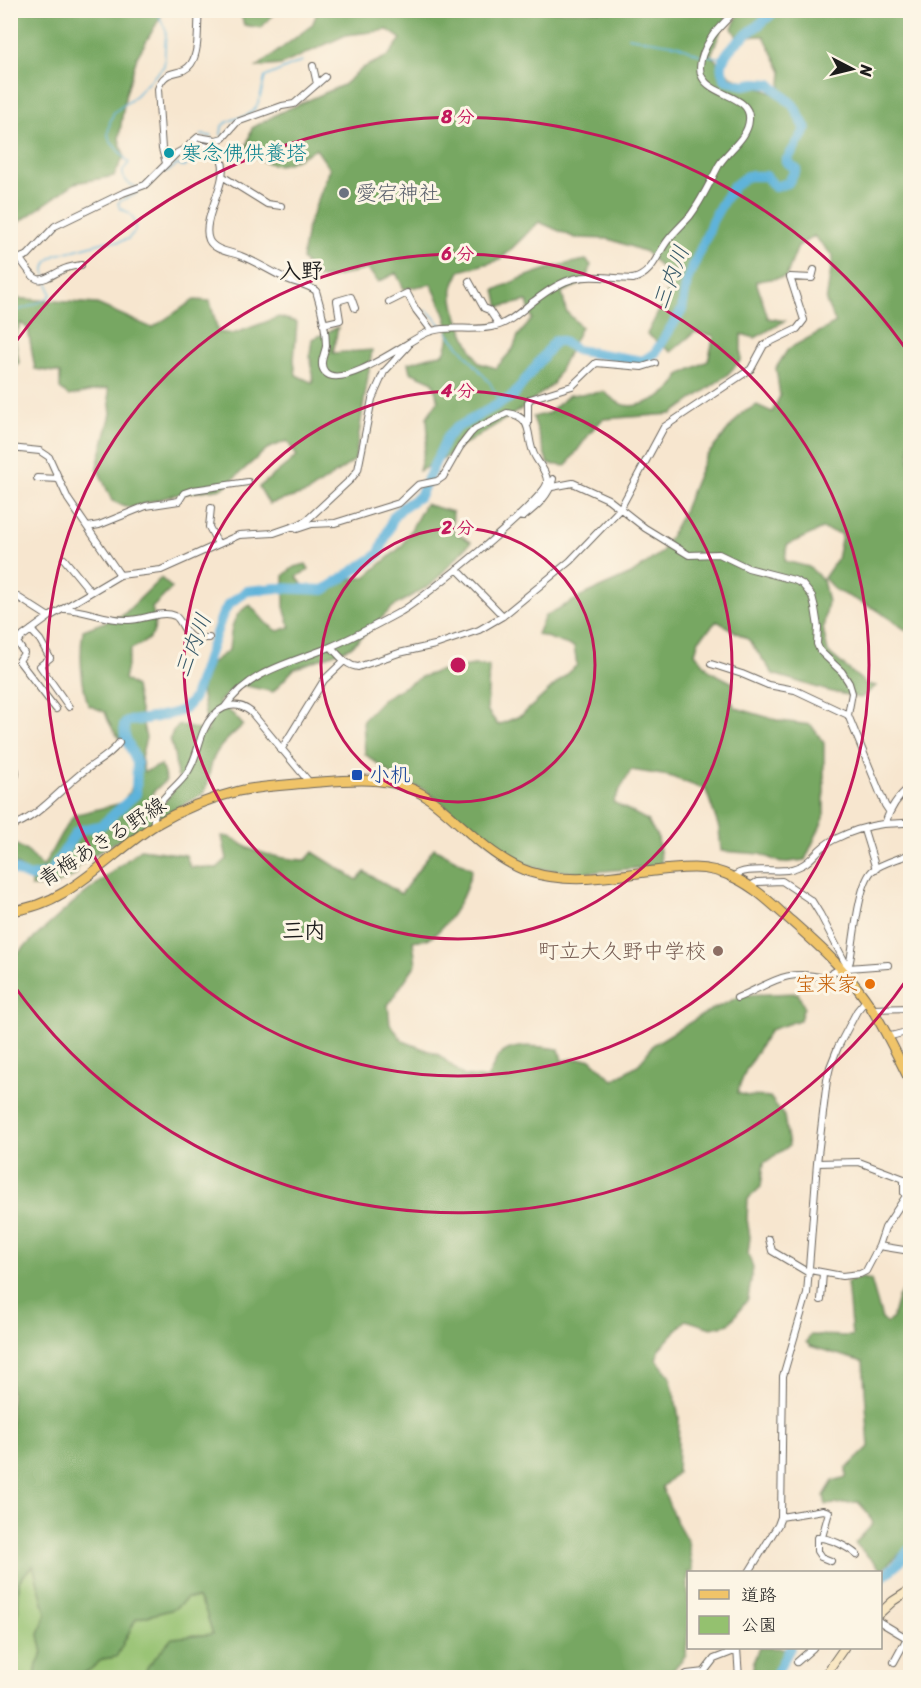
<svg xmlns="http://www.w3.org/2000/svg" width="921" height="1688" font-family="Sriracha,'Klee One',sans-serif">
  <rect width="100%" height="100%" fill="#fcf5e5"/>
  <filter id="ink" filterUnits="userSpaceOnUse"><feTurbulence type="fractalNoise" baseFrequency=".0167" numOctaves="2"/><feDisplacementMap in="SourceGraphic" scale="12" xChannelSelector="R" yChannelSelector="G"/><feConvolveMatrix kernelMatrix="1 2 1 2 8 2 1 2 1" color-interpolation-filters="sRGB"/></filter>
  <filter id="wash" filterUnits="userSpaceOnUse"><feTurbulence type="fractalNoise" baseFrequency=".008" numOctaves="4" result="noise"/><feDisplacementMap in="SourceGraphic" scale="24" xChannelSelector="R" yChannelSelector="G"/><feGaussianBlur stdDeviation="1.35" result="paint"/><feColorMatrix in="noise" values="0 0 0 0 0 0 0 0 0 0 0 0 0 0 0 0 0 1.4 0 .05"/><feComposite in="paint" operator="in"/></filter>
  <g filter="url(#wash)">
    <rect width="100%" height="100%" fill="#f7e6cf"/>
    <path fill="#94c16f" stroke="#586e46" stroke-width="1.5" d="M33,1564L46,1613L39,1634L43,1653L37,1665L35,1677L11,1678V1651L18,1609L19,1581Z
      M187,1598H198L205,1609L213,1635H192L148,1666L143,1677L77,1678L91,1669L102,1659L116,1657L136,1619L174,1609Z"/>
    <path fill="#77a762" stroke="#4a623f" stroke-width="1.5" d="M11,10L164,11L137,57L125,97L119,139L124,156L114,176L75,183L11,228Z
      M240,11V10L276,11L261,28L244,25Z
      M318,11H729L711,55L730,76L780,96L782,72L764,36L737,37L732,28L740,11H910V633L877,610L835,590L824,578L837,559L842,534L822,529L787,545L785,561L809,567L823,580L828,602L823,629L828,652L866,684L876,686L861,698L828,691L773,674L749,640L717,621L699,640L695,653L710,671L733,683L731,701L736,708L780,721L811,725L824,743V818L805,860L781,863L760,854L721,851L719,828L706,790L669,776L631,770L613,802L647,820L658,838L662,866L581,873L541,869L510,859L425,790L399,780L365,754L363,720L384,698L421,677L439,671L474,665L489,666L487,710L498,725L522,715L577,665L574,647L537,634L545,616L586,594L631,574L662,552L683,512L705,458L742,413L757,405L772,412L780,396L776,368L788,349L836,323L826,302L833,256L814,236L798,246L786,277L756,281L768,318L785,321L755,338L741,334V360L727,375L672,414L603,419L593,429L566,466L548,464L533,417L549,413L569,395L604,392C610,396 616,403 624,405C641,409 675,393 679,375L708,361L714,336L695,332L671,352L647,334L664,301L675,271L661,268L646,252L609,239L575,238L539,222L500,260L460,271C458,276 454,283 453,288C450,310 469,345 479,363L496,368L513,349L518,336L532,319L527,301L499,307L495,290C524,276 554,265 586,260L591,265L586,282L562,292L566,311L581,327L553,384L520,410L460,447L444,459L419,471L428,435L427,417L438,401L433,382L410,372L408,363L444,353C456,328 442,307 431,284L404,289L396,273L378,282L368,269L330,278H317L302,259L307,228L330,169L316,149C284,166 277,173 245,151L252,128L279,113L343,85L363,68L388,56L401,39L388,30L346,35L281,65L257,67L312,25Z
      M11,298L97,304L152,328L194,300L210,301L218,332L233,334L279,317L297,322L294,360L296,375L313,383L310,354L312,339L338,327L333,353L372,350L355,460L307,493L269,504L259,487L297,456L287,441L267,449L223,488L174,495L130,508L112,501L97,467L111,414L108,388L69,396L60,389V373L35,369L28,329L21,323L15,337L19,363L11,367Z
      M425,504L453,512L452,530L471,542L432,584L394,606L351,647L294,669L273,692L238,684L218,703L233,714L243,725C230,737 215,748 211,766C208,777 209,784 203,794L103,849L78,867L76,875L54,886L31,887L30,874L11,861L10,841L27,851L43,867L61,834L74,815L122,803C158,754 116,751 105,712L88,705C81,680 79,656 83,630L123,615L161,578L172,588L152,608C159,634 154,638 131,649L124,679L135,687L146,738L141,757L144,772L161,765L166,780L153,792L151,806L164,803L181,780L177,776L174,753L170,739L173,731L179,725L208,732L201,690L210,664L229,650C231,631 231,614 250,605L266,623L278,631L290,627L284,607V575L294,567L306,564L309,569L297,577L308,592L341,580L365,577L402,546Z
      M222,836C237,837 240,845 253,850C271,856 287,860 306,860L313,852L357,880L365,872L401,894L434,848L472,869C466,894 453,920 432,937C427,940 419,940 413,941L416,964L388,1005L390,1024L403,1041L439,1055L464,1076L487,1079C491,1072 494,1063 498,1057C511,1041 541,1047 559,1049L562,1061L574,1059H591L613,1080L639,1064L654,1044L709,1011L743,995L798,993L804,1007L800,1020L770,1030L746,1070L737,1093L749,1096L770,1097L784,1116L789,1146L764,1163L761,1187L748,1199L747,1219L750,1237L748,1254L753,1267L748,1299L729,1324L711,1328L686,1320L660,1348L656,1359L670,1376L679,1417L677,1473L662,1487L675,1519L688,1542L693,1572H688V1630L686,1655L667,1677H143L148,1666L172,1638L213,1634L205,1609L198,1598H187L174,1609L136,1619L116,1657L102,1659L91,1669L77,1677H35L37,1665L43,1653L39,1635L46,1613L33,1565L19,1581L18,1609L11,1651V959L73,903L141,849L186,855L190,867L217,868L227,859Z
      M862,1278L871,1280L882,1319L886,1323L892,1319L898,1297L910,1282V1302L905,1314L910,1351V1541L908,1547L881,1570L855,1543L873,1524L869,1514L858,1502L826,1505L824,1496L833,1481L846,1477V1469L869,1447L863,1362L810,1346L806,1342L810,1335L852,1336L847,1282Z
      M759,1648H788L770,1677H752L754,1660Z"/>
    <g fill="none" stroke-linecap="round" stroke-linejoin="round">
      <path stroke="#5eb3da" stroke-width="1.5" d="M628,37L677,45L700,55
        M704,55L724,58
        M201,135L211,136
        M221,135L222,126C230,118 239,119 249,114C260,108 262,88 265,77L302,61
        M163,171H169L176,165L185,166L189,163L190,154L194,147
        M136,187L128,183L123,176V170L129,163L110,141L108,134L110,122L114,112L131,100L164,66L166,31L158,13L159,10
        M45,275C44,265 47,260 56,255L108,241L118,242L128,239L135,231C136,219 131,213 120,208L118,203C124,197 135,198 138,191
        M426,309L442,326
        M10,314C24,307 40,305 51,295L47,280
        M447,332L490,383L501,403"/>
      <path stroke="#5eb3da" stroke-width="10" d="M10,868L30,877L50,873L77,831L102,825L136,794L137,763L125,736L124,726L127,721C138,721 147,719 157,717C174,713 185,713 194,697L222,616L228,605L247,591L277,588L324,590L375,557L379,553L394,516L403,507L420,496L447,437L456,428L513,396L555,341H563L576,350L643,361L655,353L682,310L687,280L708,233L712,221L724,200L734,186L747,176H766L775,187L788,183L796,169L786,161L806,129L793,105L770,84L755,83L744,85L727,81C704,53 761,29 775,10
        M910,1309L907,1320L910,1346
        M880,1579L900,1562L910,1548
        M774,1678L790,1648"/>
    </g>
  </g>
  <g filter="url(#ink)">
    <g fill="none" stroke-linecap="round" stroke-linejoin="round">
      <defs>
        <path id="minor" d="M313,66L317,84
          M190,144L198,137L216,140L223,138L237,122L282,106L294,104L325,77
          M166,163L162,149L158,89C165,66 181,78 191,64C200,51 197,26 199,10
          M222,176L267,204L281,206
          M20,259C38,284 36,284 62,270C67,267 75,266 81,265
          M10,262L28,255L55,226L123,193L145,185L177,153L194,144C256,151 197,212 209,240C214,251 232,252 241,256C257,262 271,272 287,279C298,284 307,284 316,291C321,307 326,329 326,346C325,354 318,364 325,372C341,391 407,342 424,334C445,323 473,333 496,326C511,322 523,309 534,301C575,269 586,277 633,279C653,274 657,254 668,240C675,231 683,224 690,216C702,200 710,182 719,165C728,150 748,138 749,120C753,85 671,102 711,38C717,28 728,20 735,10
          M469,281L484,308L489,310L499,325
          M389,302L407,293L416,310L432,331
          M323,324L340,320L337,301L351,297L355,308
          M528,424V403L530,399L572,386L596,363L642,367L655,363
          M10,448L40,451L49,457L68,499L120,575
          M37,478L59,479
          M552,487L573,483L608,499L645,528L689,555L719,554L748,568L794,580L802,584L812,596L815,608L818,627L817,644L820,651L842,672L849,683L852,693L848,715L885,805L889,811
          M211,508L209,527L218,544
          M518,516L523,517C536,507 550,495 553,479
          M88,527L99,525L146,506L179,501L184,493L193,490L248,482
          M64,559L91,592
          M457,569L503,616
          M10,592L49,617
          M65,609C87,610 106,621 129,620C143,620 162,610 175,616C181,619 184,633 192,638H209
          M31,630L40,640L50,658L40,666L69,707
          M17,642L24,653L19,661L56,709
          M331,647C339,655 346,666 358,667L399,653L435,645L479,630L503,616L570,561L620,509L664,427L751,369L764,345L797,329L804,320L790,277L812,278L814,270
          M10,649L23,636L49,617L120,575L161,570L239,535L274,533L300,524L307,520L351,479L358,470L372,399L384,372L408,346
          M711,664L742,674L768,685L795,690L848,715
          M225,707C250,670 292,663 330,647C354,637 378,624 400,612C422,600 544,501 547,483C548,474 540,465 536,458C524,440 537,417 507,413L475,429L470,434L460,447L443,477L437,481L418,485L399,503L335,523L312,524L297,529L292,527
          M281,750L324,680L344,661
          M10,761C20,771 16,777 10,788
          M885,824C890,808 897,797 910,787
          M10,826C34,821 59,791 79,775C92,764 109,757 119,743
          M154,826C151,801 175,791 187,773C196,760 198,744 204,730C213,710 232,697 251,712L310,783
          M864,830L876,869
          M733,877C743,866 772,872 787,870C814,865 812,851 833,840C847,833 867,826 883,824C892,823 901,824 910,822
          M750,886L757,882L782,881L812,901L820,914L848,968L888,965
          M847,969L850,961C854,941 858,885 872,871C881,863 899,859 910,854
          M737,998C771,984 784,968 824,978L841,968
          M872,1009L910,1008
          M887,1037L910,1031
          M817,1163L859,1162L904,1179V1193L906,1196
          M769,1239L772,1251L809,1273
          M879,1246L910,1251
          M810,1270L842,1276L860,1274L866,1271L879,1246L885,1228L906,1196L910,1194
          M821,1300L823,1273
          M781,1517L823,1510L829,1512L822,1537
          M831,1561L821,1557L817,1551V1538C829,1537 848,1547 857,1555
          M749,1572L778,1525L781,1517L783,1376L807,1294L817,1163L827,1080L830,1067L838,1047L857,1011L866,1000
          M880,1622L910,1640
          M737,1648L739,1678
          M797,1662L813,1648
          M894,1662L907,1638
          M826,1673L843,1678
          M680,1678L687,1674L704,1672L714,1659L737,1650"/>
        <path id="secondary" d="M880,1613L893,1601L910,1590
          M823,1678L844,1648"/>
        <path id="primary" d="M10,911C68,906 109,854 155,825C180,810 211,798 239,791C261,786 285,785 308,783C349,780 396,773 431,800C463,824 491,859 530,872C584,889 640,868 694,868C708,868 723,872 735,878C756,888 773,905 790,920C817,944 843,967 864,997C882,1022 896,1053 910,1081"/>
      </defs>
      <use href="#minor" stroke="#69635b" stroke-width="8"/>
      <use href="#secondary" stroke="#69635b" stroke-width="10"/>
      <use href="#primary" stroke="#69635b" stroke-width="11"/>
      <use href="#minor" stroke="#fff" stroke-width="6"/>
      <use href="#secondary" stroke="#f9e7c3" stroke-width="8"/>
      <use href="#primary" stroke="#f0c469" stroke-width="9"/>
    </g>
  </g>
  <g fill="none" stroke="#c2185b" stroke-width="3">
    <circle cx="458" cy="665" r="137"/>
    <circle cx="458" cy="665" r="274"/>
    <circle cx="458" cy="665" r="411"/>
    <path d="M910 975A548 548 0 0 1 12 983M12 347A548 548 0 0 1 910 355"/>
  </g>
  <circle fill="#0f9aa8" stroke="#fcf5e5" stroke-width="2" cx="169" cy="153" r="6"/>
  <circle fill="#6b7280" stroke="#fcf5e5" stroke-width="2" cx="344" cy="193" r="6"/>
  <rect fill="#1a4fb4" stroke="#fcf5e5" stroke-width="2" x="351" y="769" width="12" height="12" rx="3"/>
  <circle fill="#8d6e63" stroke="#fcf5e5" stroke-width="2" cx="718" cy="951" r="6"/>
  <circle fill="#e8710a" stroke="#fcf5e5" stroke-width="2" cx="870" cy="984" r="6"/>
  <g text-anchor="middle" stroke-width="6" stroke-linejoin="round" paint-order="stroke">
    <g font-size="21" fill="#0d838f" stroke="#fcf5e5" text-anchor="start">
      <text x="181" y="160">寒念佛供養塔</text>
    </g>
    <g font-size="21" fill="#5b616d" stroke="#fcf5e5" text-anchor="start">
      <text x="356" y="200">愛宕神社</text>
    </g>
    <g font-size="21" fill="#164399" stroke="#fcf5e5" text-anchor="start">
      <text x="369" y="782">小机</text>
    </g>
    <g font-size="21" fill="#1c1c1c" stroke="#fcf5e5">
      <text transform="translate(102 842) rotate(-33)" y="7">青梅あきる野線</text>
    </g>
    <g font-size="21" fill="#785e54" stroke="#fcf5e5" text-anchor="end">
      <text x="706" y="958">町立大久野中学校</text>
    </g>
    <g font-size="21" fill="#c56008" stroke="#fcf5e5" text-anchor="end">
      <text x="858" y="991">宝来家</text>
    </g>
    <g font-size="22" font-weight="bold" fill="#1c1c1c" stroke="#fcf5e5">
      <text x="301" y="278">入野</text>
      <text x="304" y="938">三内</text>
    </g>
    <g font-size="22" font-style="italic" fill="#365868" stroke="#fcf5e5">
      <text transform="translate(670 277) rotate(-69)" y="8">三内川</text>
      <text transform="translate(192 645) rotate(-69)" y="8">三内川</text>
    </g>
  </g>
  <circle cx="458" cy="665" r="9" fill="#c2185b" stroke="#fcf5e5" stroke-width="3"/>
  <g font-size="18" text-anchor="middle" font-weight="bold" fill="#c2185b" stroke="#fcf5e5" stroke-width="6" stroke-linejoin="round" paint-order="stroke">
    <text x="458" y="123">8 分</text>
    <text x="458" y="260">6 分</text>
    <text x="458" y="397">4 分</text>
    <text x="458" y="534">2 分</text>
  </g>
  <rect width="921" height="1688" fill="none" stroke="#fcf5e5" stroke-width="36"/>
  <rect x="687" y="1571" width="195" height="78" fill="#fcf5e5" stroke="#a29e95" stroke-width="1.5"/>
  <rect x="699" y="1590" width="30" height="9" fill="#f0c469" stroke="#a29e95" stroke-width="1.5"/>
  <text x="741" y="1601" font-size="18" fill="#1c1c1c">道路</text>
  <rect x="699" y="1616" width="30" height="18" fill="#94c16f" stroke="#a29e95" stroke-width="1.5"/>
  <text x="741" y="1631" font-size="18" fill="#1c1c1c">公園</text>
  <g transform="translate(852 69) rotate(97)" stroke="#fcf5e5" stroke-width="4.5" paint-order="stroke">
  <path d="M0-4.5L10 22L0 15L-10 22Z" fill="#1c1c1c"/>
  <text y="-9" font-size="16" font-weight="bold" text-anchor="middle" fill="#1c1c1c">N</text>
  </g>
</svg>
